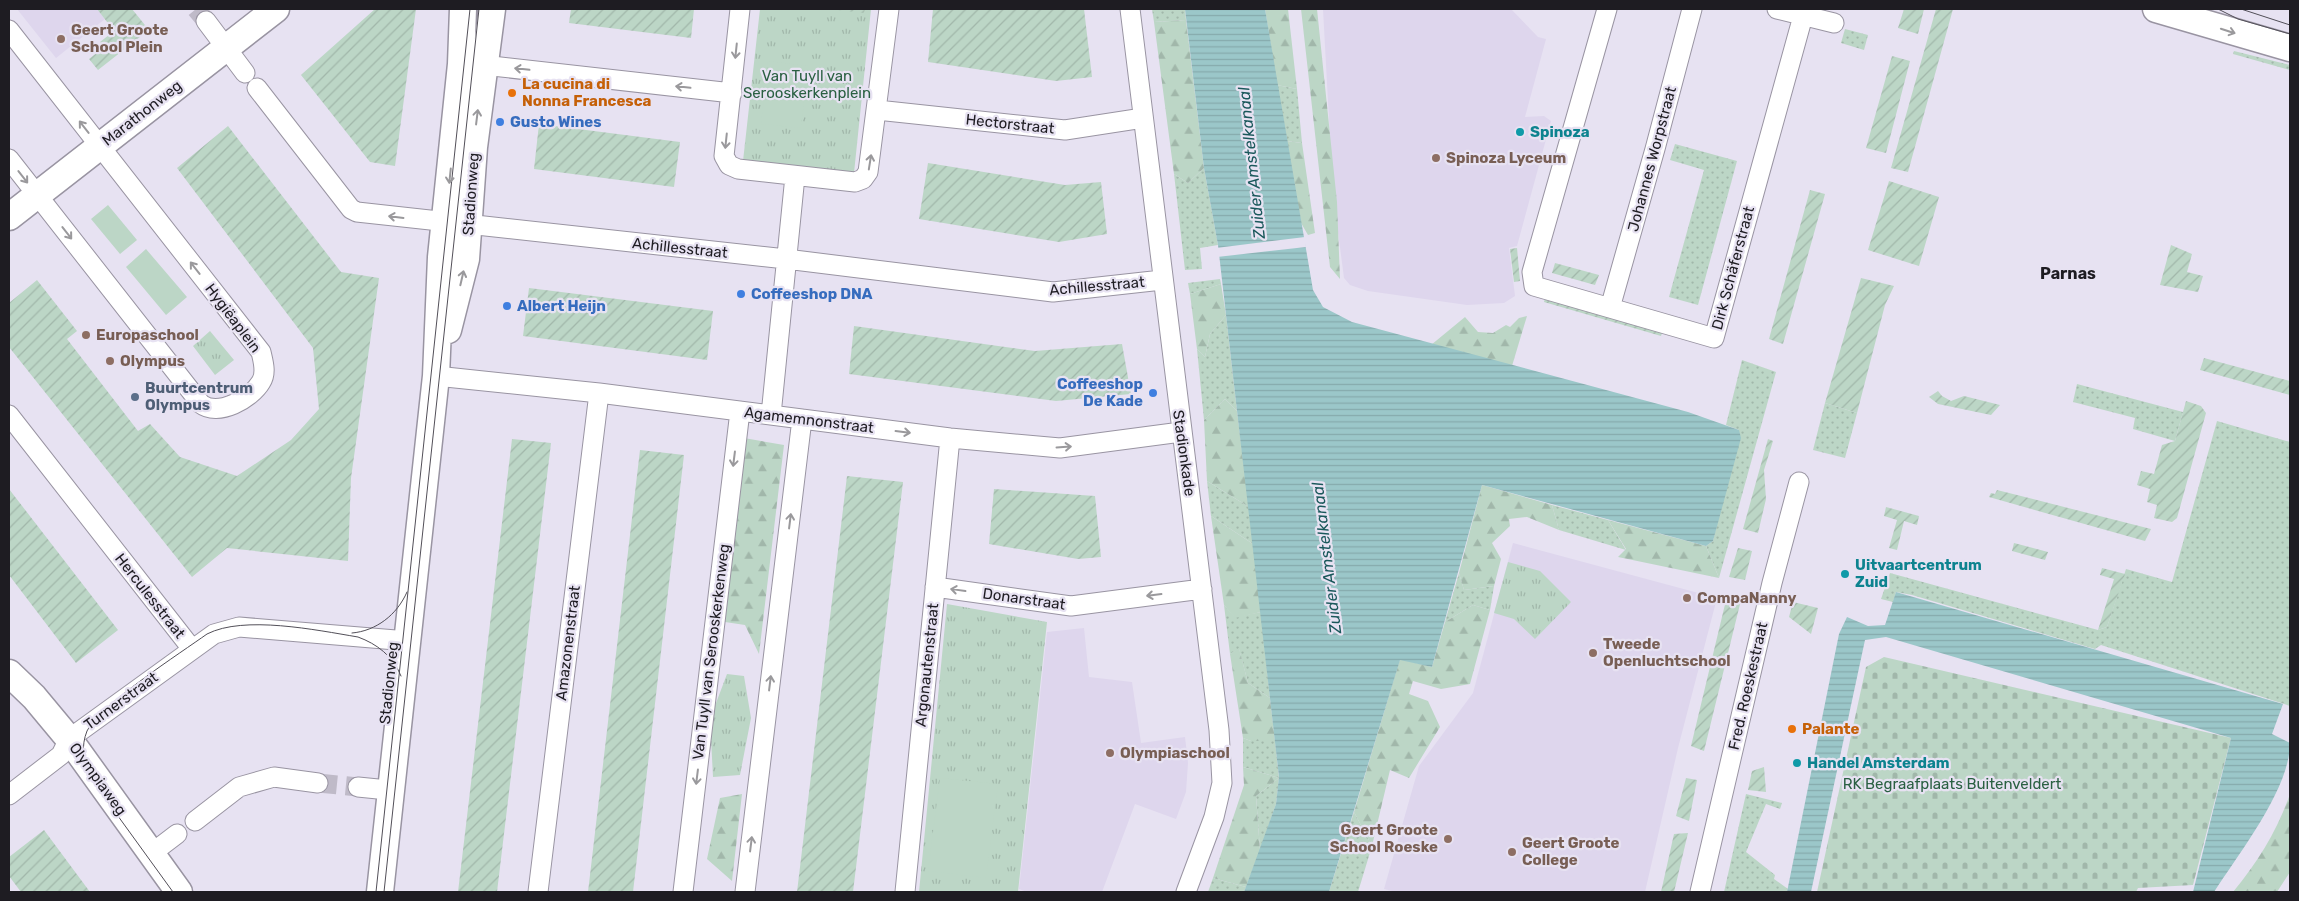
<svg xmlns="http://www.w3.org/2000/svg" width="2299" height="901" font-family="Rubik,sans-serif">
  <defs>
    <pattern id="grass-dots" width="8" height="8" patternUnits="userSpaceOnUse" patternTransform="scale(1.25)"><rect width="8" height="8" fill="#bcd6c6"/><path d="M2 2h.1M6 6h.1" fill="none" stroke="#a1b7aa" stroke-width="1.8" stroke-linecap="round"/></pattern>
    <pattern id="forest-firs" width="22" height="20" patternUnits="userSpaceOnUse" patternTransform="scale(1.25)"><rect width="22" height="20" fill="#bcd6c6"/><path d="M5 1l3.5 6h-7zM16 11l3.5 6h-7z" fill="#a1b7aa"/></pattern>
    <pattern id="cemetery-stones" width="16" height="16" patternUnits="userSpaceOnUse" patternTransform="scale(1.25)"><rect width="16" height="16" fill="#bcd6c6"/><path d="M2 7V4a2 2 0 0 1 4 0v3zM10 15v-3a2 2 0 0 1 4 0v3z" fill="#a1b7aa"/></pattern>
    <pattern id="park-tufts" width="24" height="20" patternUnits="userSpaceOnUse" patternTransform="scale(1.25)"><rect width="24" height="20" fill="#bcd6c6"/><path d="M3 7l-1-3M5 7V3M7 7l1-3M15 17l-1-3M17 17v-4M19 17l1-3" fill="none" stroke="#a1b7aa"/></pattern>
    <pattern id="garden-furrows" width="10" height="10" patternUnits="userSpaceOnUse" patternTransform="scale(1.25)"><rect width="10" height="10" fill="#bcd6c6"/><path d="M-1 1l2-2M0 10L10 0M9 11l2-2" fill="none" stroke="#a1b7aa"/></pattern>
    <pattern id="water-rules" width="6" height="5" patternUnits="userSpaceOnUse" patternTransform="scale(1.25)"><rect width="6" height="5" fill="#9bc7c9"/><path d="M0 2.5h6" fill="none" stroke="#85aaac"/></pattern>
  </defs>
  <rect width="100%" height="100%" fill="#e7e2f2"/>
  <path fill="#ded6ed" d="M17,9H97L105,19L56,58Z
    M1323,9H1511L1538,37L1546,39L1525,117L1544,116L1551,121L1517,246L1509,248L1515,296L1504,303L1467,305L1368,291L1350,285L1344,278L1333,194Z
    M1513,543L1717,598L1678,748L1645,892H1396L1384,889L1419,766L1473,693Z
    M1084,628L1089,677L1132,682L1141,743L1185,737L1188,763L1186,792L1176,819L1135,804L1102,892H1027L1019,889L1047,632Z"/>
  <path fill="url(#grass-dots)" d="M1152,9H1185L1186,20L1154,22Z
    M1845,29L1868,35L1864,50L1841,43Z
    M2234,51L2290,65V70L2233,54Z
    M1277,85L1297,89L1302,143L1287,141Z
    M1675,144L1737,161L1698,305L1669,297L1704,170L1670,160Z
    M1204,168L1218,245L1200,248L1202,269L1185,270L1174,174L1188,183Z
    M1220,279L1221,284L1190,294L1188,283Z
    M1226,315L1237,411L1225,399L1204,420L1197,349L1205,357L1210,334Z
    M1742,360L1776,372L1719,578L1706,546L1713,541L1739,430L1726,425Z
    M2077,384L2183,412L2175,441L2133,429L2135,418L2073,402Z
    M1825,403L1857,413L1845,458L1813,450Z
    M2217,421L2290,442V706L2101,645L2095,649L1912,595L1896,592L1893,602L1881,599L1890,573L2098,630L2107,627L2126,569L2172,582Z
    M1207,481L1249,507L1253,544L1211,516Z
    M1552,505L1608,520L1626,550L1559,530Z
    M1459,573L1464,590L1494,586L1490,610L1473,605L1445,622Z
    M1224,605L1235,617L1261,612L1270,698L1248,683L1239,649L1230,654Z
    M1243,738L1251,741H1275L1279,778L1276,804L1260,850L1256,796L1279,778L1243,767Z
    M1746,794L1782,803L1780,809L1766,804L1746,852L1775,875L1774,879L1788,889L1787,892H1724Z
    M1354,812L1372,846L1358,892H1329Z
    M1213,878L1246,887L1244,892H1208Z"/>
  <path fill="url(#forest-firs)" d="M1265,9H1288L1297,89L1277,85Z
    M1301,9H1317L1337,202L1340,279L1330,267Z
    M1186,20L1204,168L1188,183L1174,174L1154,22Z
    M1287,141L1302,143L1315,233L1308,235L1301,223Z
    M1221,284L1226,315L1210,334L1205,357L1197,349L1190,294Z
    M1527,316L1512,366L1431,345L1465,317L1478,332L1493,333L1506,325L1510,327L1519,318Z
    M1225,399L1237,411L1249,507L1207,481L1204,420Z
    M744,438L784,445L759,654L745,625L725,622Z
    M1482,485L1552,505L1559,530L1527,517L1509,519L1510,526L1492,543L1501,559L1494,586L1464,590L1459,573Z
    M1211,516L1253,544L1261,612L1235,618L1224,605Z
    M1608,520L1706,546L1719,578L1618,557L1626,549Z
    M1473,605L1490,610L1470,684L1441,689L1413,681L1409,694L1428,701L1440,727L1409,778L1390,770L1372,846L1354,812L1400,659L1432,667L1445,622Z
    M1239,648L1248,683L1270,698L1275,741H1251L1243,738L1230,654Z
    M1243,767L1279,778L1256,796L1260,850L1246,887L1213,878L1244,785Z
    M742,794L732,881L707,859L720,798Z
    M2290,794V872L2277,892H2233C2258,862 2277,831 2290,794Z"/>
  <path fill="url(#cemetery-stones)" d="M1884,657L2231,738L2193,885L2138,888L2136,892H1817L1866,667Z"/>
  <path fill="url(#park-tufts)" d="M760,9H871L854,173L743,161Z
    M210,331L234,360L215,375L193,346Z
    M1508,562L1540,571L1571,602L1535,639L1514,619L1494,613Z
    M947,604L1047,622L1018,892H919Z
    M727,674L744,676L751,718L740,775L713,777L710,719Z"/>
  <path fill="url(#garden-furrows)" d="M97,9H132L149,30L98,70L89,59L104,47L100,42L114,31Z
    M375,9H416L395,166L370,162L301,75Z
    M571,9H694L691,38L569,23Z
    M829,9H865L864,13Z
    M933,9H1084L1092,77L1056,81L928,62Z
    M1904,9H1924L1918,34L1898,28Z
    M1936,9H1953L1908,172L1891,168Z
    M1892,56L1910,61L1886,153L1866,148Z
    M539,124L680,142L674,187L534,169Z
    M228,126L341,272L379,278L351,478L348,561L227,548L192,577L9,347V303L37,280L77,331L67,339L138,431L150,424L180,457L237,476L291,440L319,409L313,348L177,168Z
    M928,163L1065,185L1101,182L1107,234L1059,242L919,219Z
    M1889,181L1939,197L1919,266L1868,250Z
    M1810,190L1825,194L1783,344L1769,339Z
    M2171,245L2192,254L2187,272L2203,276L2198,292L2160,285Z
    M1517,248L1520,281L1514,282L1510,249Z
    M1555,263L1599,275L1595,285L1552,273Z
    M1861,278L1894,286L1885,305L1857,413L1825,403Z
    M529,288L713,311L707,360L523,336Z
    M1545,298L1663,330L1661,336L1544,302Z
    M854,326L1035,351L1122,344L1131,394L1056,401L849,374Z
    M2204,358L2290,381V395L2200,370Z
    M1938,391L1942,396L1951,401L1964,396L2000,405L1991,415L1938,404L1929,397Z
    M2186,401L2201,406L2206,413L2177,518L2172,522L2154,518L2157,505L2147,502L2150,489L2137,485L2141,471L2154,474L2162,445L2175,441Z
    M512,439L551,443L497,892H458Z
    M1768,439L1773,441L1764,470L1766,499L1758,533L1743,529Z
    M640,450L684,455L633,892H588Z
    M847,476L903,482L853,892H797Z
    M9,489L118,630L76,663L9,575Z
    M994,489L1095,496L1101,557L1078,559L989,544Z
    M1997,490L2151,529L2145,541L1989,497L1991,493L1995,494Z
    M1886,507L1919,516L1917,525L1904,521L1897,550L1889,548L1897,520L1884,516Z
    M2014,543L2048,552L2045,560L2012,551Z
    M1738,548L1752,551L1745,580L1729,577Z
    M2102,568L2125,574L2107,627L2098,630L2114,579L2100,575Z
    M1727,596L1741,600L1704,751L1691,746Z
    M1793,602L1818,608L1811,634L1789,617Z
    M1764,767L1766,792L1748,790L1752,771Z
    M1686,778L1697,780L1689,821L1676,816Z
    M44,830L90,892H21L9,876V857Z
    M1688,833L1674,892H1661L1674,834Z"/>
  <path fill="#bcd6c6" d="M768,61L808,66L801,128L761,124Z
    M108,205L137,240L120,254L91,219Z
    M146,249L187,297L166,315L126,267Z
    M940,778L998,784L986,878L928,871Z"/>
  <path fill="url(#water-rules)" d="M1185,9H1265L1313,290L1323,307L1352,322L1688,412L1739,430L1741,438L1713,541L1706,546L1482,485L1432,667L1400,660L1329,892H1244L1276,804L1279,777L1218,245L1204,168Z
    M1896,592L2283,704L2272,734L2290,743C2290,789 2239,853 2214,892H2193L2231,738L1886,637L1865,640L1811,892H1787L1839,634L1847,617L1868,626L1885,625Z"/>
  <path fill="#e7e2f2" d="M1305,237L1306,247L1217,257L1216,248Z"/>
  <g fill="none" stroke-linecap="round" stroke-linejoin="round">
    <path stroke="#bfbac8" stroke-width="19" stroke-dasharray="19 9" stroke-linecap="butt" d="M196,9L206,21
      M318,783L358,787"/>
    <defs>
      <path id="street" d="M740,9L724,156L729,165L738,169L855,182L863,179L868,172L889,9
        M1130,9L1219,730L1222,783L1214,817L1186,892
        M1607,9L1532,272L1534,286L1714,338L1803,16
        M1777,9L1834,23
        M206,21L245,73
        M9,30L261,352C263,361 267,373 261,382C251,399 218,417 201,404L9,159
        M483,65L732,93
        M257,88L351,209L357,212L786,259L1053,292L1162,280
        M877,110L1065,130L1143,118
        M1610,308L1655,149L1692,9
        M436,376L599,393L950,438L1060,448L1181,432
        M9,415L192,649
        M771,415L795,176
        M935,587L1071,606L1202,589
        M358,787L378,789
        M9,795L61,755L69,739L214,634L239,627L408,641
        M195,821L239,787L274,777L318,783
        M152,853L177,834
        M538,892L599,393
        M683,892L740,411
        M745,892L802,419
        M905,892L950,438
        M1700,892L1772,583L1799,482"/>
      <path id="secondary" d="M2156,9L2290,48
        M9,217L276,9
        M448,330L466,259L474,147L492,9
        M9,673L34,697L69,739L179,892
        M380,892L436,376L441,257L461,64L463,9"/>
    </defs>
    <use href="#street" stroke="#9994a2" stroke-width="21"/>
    <use href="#secondary" stroke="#9994a2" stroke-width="29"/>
    <use href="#street" stroke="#fff" stroke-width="19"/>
    <use href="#secondary" stroke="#fff" stroke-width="26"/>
    <path stroke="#524f58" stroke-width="1" d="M2218,9L2238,19L2290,34
      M2241,9L2290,25
      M352,633C376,631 397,615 407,592
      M173,892L89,776C83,761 81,746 87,731C98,706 182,652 207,634C244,615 316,630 358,637C377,644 393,656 401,676
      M376,892L470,9
      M384,892L479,9"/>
  </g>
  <defs><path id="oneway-shaft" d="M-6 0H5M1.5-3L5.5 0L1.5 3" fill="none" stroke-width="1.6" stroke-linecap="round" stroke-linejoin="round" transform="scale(1.25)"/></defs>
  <g stroke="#9a999c">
    <use href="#oneway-shaft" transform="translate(2228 31) rotate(18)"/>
    <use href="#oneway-shaft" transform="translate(736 51) rotate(96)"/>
    <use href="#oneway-shaft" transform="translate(522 69) rotate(-174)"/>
    <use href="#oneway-shaft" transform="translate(683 87) rotate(-174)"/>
    <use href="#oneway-shaft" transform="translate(477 117) rotate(-83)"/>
    <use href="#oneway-shaft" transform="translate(84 127) rotate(-128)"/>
    <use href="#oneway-shaft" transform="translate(726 141) rotate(96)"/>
    <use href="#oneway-shaft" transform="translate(870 162) rotate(-81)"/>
    <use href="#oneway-shaft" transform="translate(450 176) rotate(96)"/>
    <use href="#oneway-shaft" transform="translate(23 177) rotate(52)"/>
    <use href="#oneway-shaft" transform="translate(396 217) rotate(-173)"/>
    <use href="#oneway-shaft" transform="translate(67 233) rotate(52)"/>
    <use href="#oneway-shaft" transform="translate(195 268) rotate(-128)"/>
    <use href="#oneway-shaft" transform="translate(462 278) rotate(-77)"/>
    <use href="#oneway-shaft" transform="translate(903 432) rotate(7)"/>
    <use href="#oneway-shaft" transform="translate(1064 447) rotate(-4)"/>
    <use href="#oneway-shaft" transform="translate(734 459) rotate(97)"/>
    <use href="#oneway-shaft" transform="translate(790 521) rotate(-83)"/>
    <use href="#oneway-shaft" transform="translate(958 590) rotate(-172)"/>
    <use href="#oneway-shaft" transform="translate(1154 595) rotate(173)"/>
    <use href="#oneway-shaft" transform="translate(770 683) rotate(-83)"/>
    <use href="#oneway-shaft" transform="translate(697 777) rotate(97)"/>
    <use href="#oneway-shaft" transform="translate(751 844) rotate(-83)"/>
  </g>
  <g fill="#8d6e63" stroke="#e7e2f2" stroke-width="2">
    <circle cx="61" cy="39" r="5"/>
    <circle cx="1436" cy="158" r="5"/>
    <circle cx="86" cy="335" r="5"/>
    <circle cx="110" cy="361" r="5"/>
    <circle cx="1687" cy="598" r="5"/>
    <circle cx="1593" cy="653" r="5"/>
    <circle cx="1110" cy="753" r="5"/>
    <circle cx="1448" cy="839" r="5"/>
    <circle cx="1512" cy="852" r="5"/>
  </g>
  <g fill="#e8710a" stroke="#e7e2f2" stroke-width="2">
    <circle cx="512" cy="93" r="5"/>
    <circle cx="1792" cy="729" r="5"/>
  </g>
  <g fill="#3f7fe0" stroke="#e7e2f2" stroke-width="2">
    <circle cx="500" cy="122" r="5"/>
    <circle cx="741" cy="294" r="5"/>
    <circle cx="507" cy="306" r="5"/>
    <circle cx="1153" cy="393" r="5"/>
  </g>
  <g fill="#0f9aa8" stroke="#e7e2f2" stroke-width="2">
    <circle cx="1520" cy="132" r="5"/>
    <circle cx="1845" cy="574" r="5"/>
    <circle cx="1797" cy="763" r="5"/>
  </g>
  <circle fill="#5c6f8a" stroke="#e7e2f2" stroke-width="2" cx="135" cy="397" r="5"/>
  <g text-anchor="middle" stroke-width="4.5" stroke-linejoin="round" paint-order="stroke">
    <g font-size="15" font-weight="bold" fill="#785e54" stroke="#e7e2f2" text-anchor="start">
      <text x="71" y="35">Geert Groote<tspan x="71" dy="17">School Plein</tspan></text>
      <text x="1446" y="163">Spinoza Lyceum</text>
      <text x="96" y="340">Europaschool</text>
      <text x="120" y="366">Olympus</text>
      <text x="1697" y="603">CompaNanny</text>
      <text x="1603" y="649">Tweede<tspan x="1603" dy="17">Openluchtschool</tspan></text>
      <text x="1120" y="758">Olympiaschool</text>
      <text x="1438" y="835" text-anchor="end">Geert Groote<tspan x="1438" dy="17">School Roeske</tspan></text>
      <text x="1522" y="848">Geert Groote<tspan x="1522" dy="17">College</tspan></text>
    </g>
    <g font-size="15" fill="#2a6042" stroke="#e7e2f2">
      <text x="807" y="81">Van Tuyll van<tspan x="807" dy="17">Serooskerkenplein</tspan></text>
      <text x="1952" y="789">RK Begraafplaats Buitenveldert</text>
    </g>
    <g font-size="15" font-weight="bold" fill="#c56008" stroke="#e7e2f2" text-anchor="start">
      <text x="522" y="89">La cucina di<tspan x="522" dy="17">Nonna Francesca</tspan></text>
      <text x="1802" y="734">Palante</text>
    </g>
    <g font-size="15" fill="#1e1c22" stroke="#e7e2f2">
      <text transform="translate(142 113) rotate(-38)" y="5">Marathonweg</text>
      <text transform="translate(1010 124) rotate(6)" y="5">Hectorstraat</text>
      <text transform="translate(1652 159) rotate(-75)" y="5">Johannes Worpstraat</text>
      <text transform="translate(471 194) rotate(-86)" y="5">Stadionweg</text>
      <text transform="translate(680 248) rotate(6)" y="5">Achillesstraat</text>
      <text transform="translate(1733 268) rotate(-75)" y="5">Dirk Schäferstraat</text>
      <text transform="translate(1097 286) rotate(-5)" y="5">Achillesstraat</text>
      <text transform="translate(233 318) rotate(53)" y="5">Hygiëaplein</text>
      <text transform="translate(809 420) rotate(7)" y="5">Agamemnonstraat</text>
      <text transform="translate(1184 453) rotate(82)" y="5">Stadionkade</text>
      <text transform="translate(150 596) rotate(52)" y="5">Herculesstraat</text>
      <text transform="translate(1024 599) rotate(8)" y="5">Donarstraat</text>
      <text transform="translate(568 643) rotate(-83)" y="5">Amazonenstraat</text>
      <text transform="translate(711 652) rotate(-83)" y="5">Van Tuyll van Serooskerkenweg</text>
      <text transform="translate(927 665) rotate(-84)" y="5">Argonautenstraat</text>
      <text transform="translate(389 683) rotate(-84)" y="5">Stadionweg</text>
      <text transform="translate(1748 686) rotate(-77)" y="5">Fred. Roeskestraat</text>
      <text transform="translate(121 701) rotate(-36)" y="5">Turnerstraat</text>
      <text transform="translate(98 779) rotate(54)" y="5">Olympiaweg</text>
    </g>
    <g font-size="15" font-weight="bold" fill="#366cbe" stroke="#e7e2f2" text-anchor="start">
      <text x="510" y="127">Gusto Wines</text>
      <text x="751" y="299">Coffeeshop DNA</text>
      <text x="517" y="311">Albert Heijn</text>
      <text x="1143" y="389" text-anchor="end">Coffeeshop<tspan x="1143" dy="17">De Kade</tspan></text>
    </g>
    <g font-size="15" font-weight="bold" fill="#0d838f" stroke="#e7e2f2" text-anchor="start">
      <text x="1530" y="137">Spinoza</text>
      <text x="1855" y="570">Uitvaartcentrum<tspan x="1855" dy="17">Zuid</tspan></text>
      <text x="1807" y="768">Handel Amsterdam</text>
    </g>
    <g font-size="15" font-weight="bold" fill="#4e5e75" stroke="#e7e2f2" text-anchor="start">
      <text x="145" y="393">Buurtcentrum<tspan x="145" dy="17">Olympus</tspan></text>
    </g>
    <g font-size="16" font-style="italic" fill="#1a585b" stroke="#e7e2f2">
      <text transform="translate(1251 163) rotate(-96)" y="6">Zuider Amstelkanaal</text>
      <text transform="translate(1326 558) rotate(-97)" y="6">Zuider Amstelkanaal</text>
    </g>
    <g font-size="16" font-weight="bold" fill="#1e1c22" stroke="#e7e2f2">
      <text x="2068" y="279">Parnas</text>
    </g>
  </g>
  <rect width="2299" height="901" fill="none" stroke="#1e1c22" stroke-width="20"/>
</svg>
